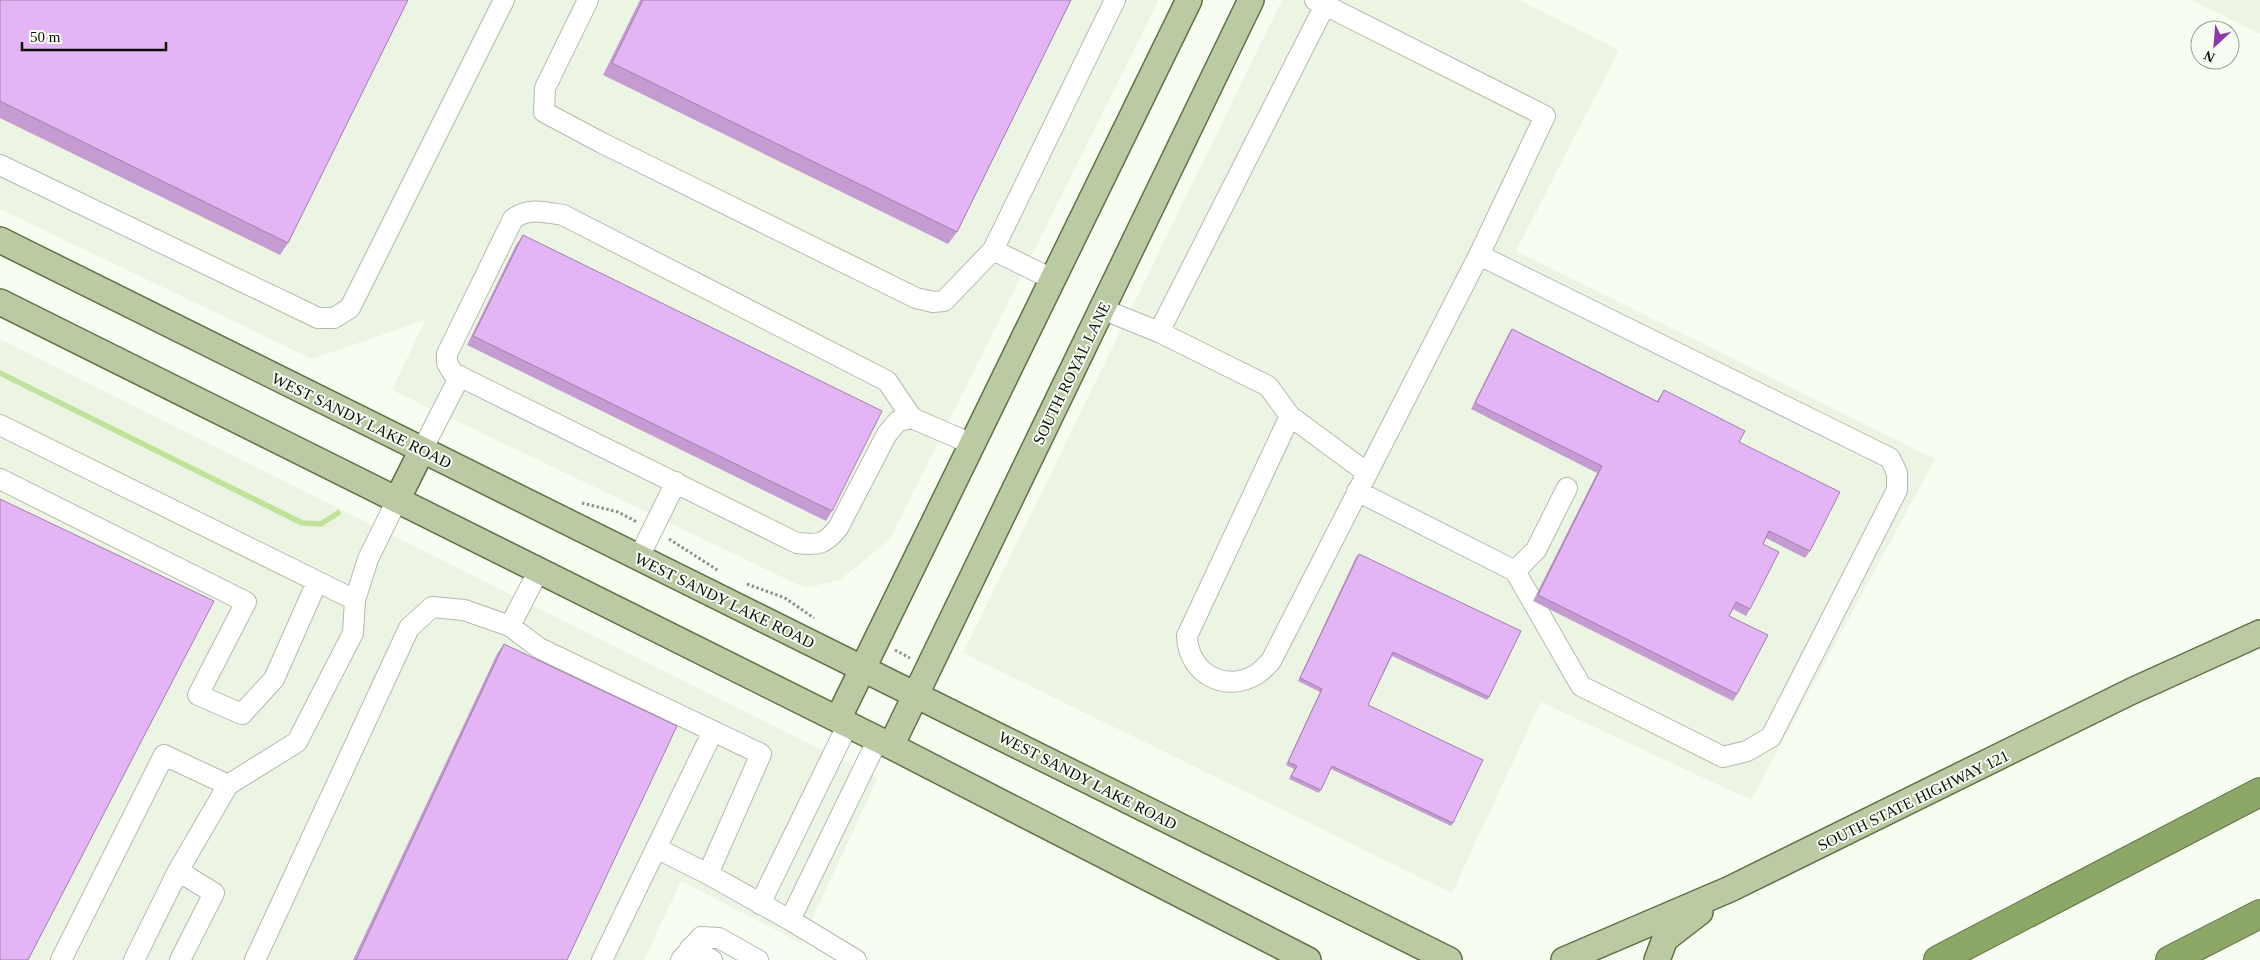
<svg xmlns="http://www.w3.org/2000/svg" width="2260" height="960" font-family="'Times New Roman',serif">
  <rect width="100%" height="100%" fill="#f8fdf2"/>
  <path fill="#ecf5e3" d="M0,0H1159L890,539L840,580L805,588L392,390L425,320L312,359L0,209Z
    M1282,0H1519L1619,50L1516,251L1935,459L1751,800L1541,702L1452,893L963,653Z
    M2191,0H2260V34Z
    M0,339L878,778L801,943L681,881L644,960H0Z"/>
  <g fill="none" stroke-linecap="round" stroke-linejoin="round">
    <path stroke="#c2e19a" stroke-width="5.5" d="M0,373L302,523L321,524L338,513"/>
    <defs>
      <path id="minor" d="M588,0L545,88L544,112L602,143L916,298L933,302L944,301L993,250
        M0,165L318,318H334L350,308L504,0
        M1052,279L993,250L1115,0
        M1102,309L1159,332L1268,386L1290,416L1366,472
        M1159,332L1325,5
        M1290,416L1187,636C1188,673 1225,694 1257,674C1262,671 1267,665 1271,661L1479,255L1545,116L1315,0
        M912,418L887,381L563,215C544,212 529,207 513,219L447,354V363L453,373L797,543C819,545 824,545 838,528L887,434L898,421L912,418L972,444
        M0,425L355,600
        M422,450L460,376
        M0,479L246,602L198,695L242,714L274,679L317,582
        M1357,491L1515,571L1581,686L1723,757L1747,751L1771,737L1897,490V473L1890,458L1479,255
        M639,557L676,482
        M1515,571L1536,550L1567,488
        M510,626L539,648L761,754L708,874L790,920L856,960
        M656,848L708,874
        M178,871L214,893L180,960
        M760,904L848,724
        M790,920L878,739
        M690,948L712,960
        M61,960L164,755L228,785
        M134,960L178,871L228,785L297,742L353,633L355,600L368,559L397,500
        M255,960L409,628L432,607L464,610L510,626L539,570
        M602,960L713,731
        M681,960L701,937L719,938L758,960"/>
      <path id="major" d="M0,240L1449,960
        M0,302L891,746L1308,960
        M397,500L422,450
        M838,719L1189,0
        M891,746L1251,0
        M1564,960L1730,889L2132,691L2260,633
        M1657,960L1665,939L1700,912"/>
      <path id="highway" d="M1938,960L2260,792
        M2170,960L2260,914"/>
    </defs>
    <use href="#minor" stroke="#b4b9af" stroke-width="22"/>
    <use href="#major" stroke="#607246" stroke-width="28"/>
    <use href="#highway" stroke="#607246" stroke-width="30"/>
    <path stroke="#8c9088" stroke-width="3" stroke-dasharray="2.5 2.5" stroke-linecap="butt" d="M582,503L618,512L637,522
      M669,539L719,571
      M747,584L785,598L814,618
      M895,650L910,658"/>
    <use href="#minor" stroke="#fff" stroke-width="20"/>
    <use href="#major" stroke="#bacaa3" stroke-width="25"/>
    <use href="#highway" stroke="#8ca766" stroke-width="28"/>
  </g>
  <path fill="#c49cd2" d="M0,0L288,243L280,255L0,118Z
    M640,0H1071L957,232L948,244L603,75Z
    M523,235L832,511L826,521L467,345L516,245Z
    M1512,329L1657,401L1664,390L1739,442L1810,551L1805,558L1766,538L1763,544L1750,609L1746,616L1733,609L1729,616L1737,694L1733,701L1533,601L1597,473L1471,409L1508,335Z
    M1359,554L1489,697L1487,700L1392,656L1368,705L1453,823L1451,826L1331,769L1319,793L1289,779L1294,769L1286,765L1320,692L1298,681L1356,557Z
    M504,644L567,960H353L497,654Z"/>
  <path fill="#e4b5f4" stroke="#a07fab" d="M0,0H408L288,243L0,101Z
    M643,0H1071L957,232L612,63Z
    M523,235L882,411L832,511L473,336Z
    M1512,329L1658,402L1664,390L1745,431L1739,442L1840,492L1810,551L1769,531L1763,544L1779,552L1750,609L1736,602L1729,616L1768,635L1737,694L1538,595L1602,466L1475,403Z
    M0,499L214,601L28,960H0Z
    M1359,554L1521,631L1489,697L1393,652L1368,705L1483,760L1453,823L1332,766L1321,790L1291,776L1297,766L1288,762L1322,689L1300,678Z
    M504,644L677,726L567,960H356Z"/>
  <g text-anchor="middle" stroke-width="4" stroke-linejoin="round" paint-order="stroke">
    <g font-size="16" fill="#0d0f0b" stroke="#f8fdf2">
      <text transform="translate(1071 373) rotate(-64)" y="6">SOUTH ROYAL LANE</text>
      <text transform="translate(362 420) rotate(26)" y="6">WEST SANDY LAKE ROAD</text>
      <text transform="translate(725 600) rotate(26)" y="6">WEST SANDY LAKE ROAD</text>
      <text transform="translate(1088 780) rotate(27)" y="6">WEST SANDY LAKE ROAD</text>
      <text transform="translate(1913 800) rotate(-26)" y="6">SOUTH STATE HIGHWAY 121</text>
    </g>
  </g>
  <g transform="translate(2215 45) rotate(206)"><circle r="24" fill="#f8fdf2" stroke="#9a9e96"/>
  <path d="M0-4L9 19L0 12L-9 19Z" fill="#8d39a7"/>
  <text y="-8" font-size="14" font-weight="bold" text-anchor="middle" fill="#0d0f0b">N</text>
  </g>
  <path d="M22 42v8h144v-8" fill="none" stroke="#0d0f0b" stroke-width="2.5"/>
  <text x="30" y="42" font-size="15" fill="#0d0f0b" stroke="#f8fdf2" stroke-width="4" paint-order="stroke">50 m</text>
</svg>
